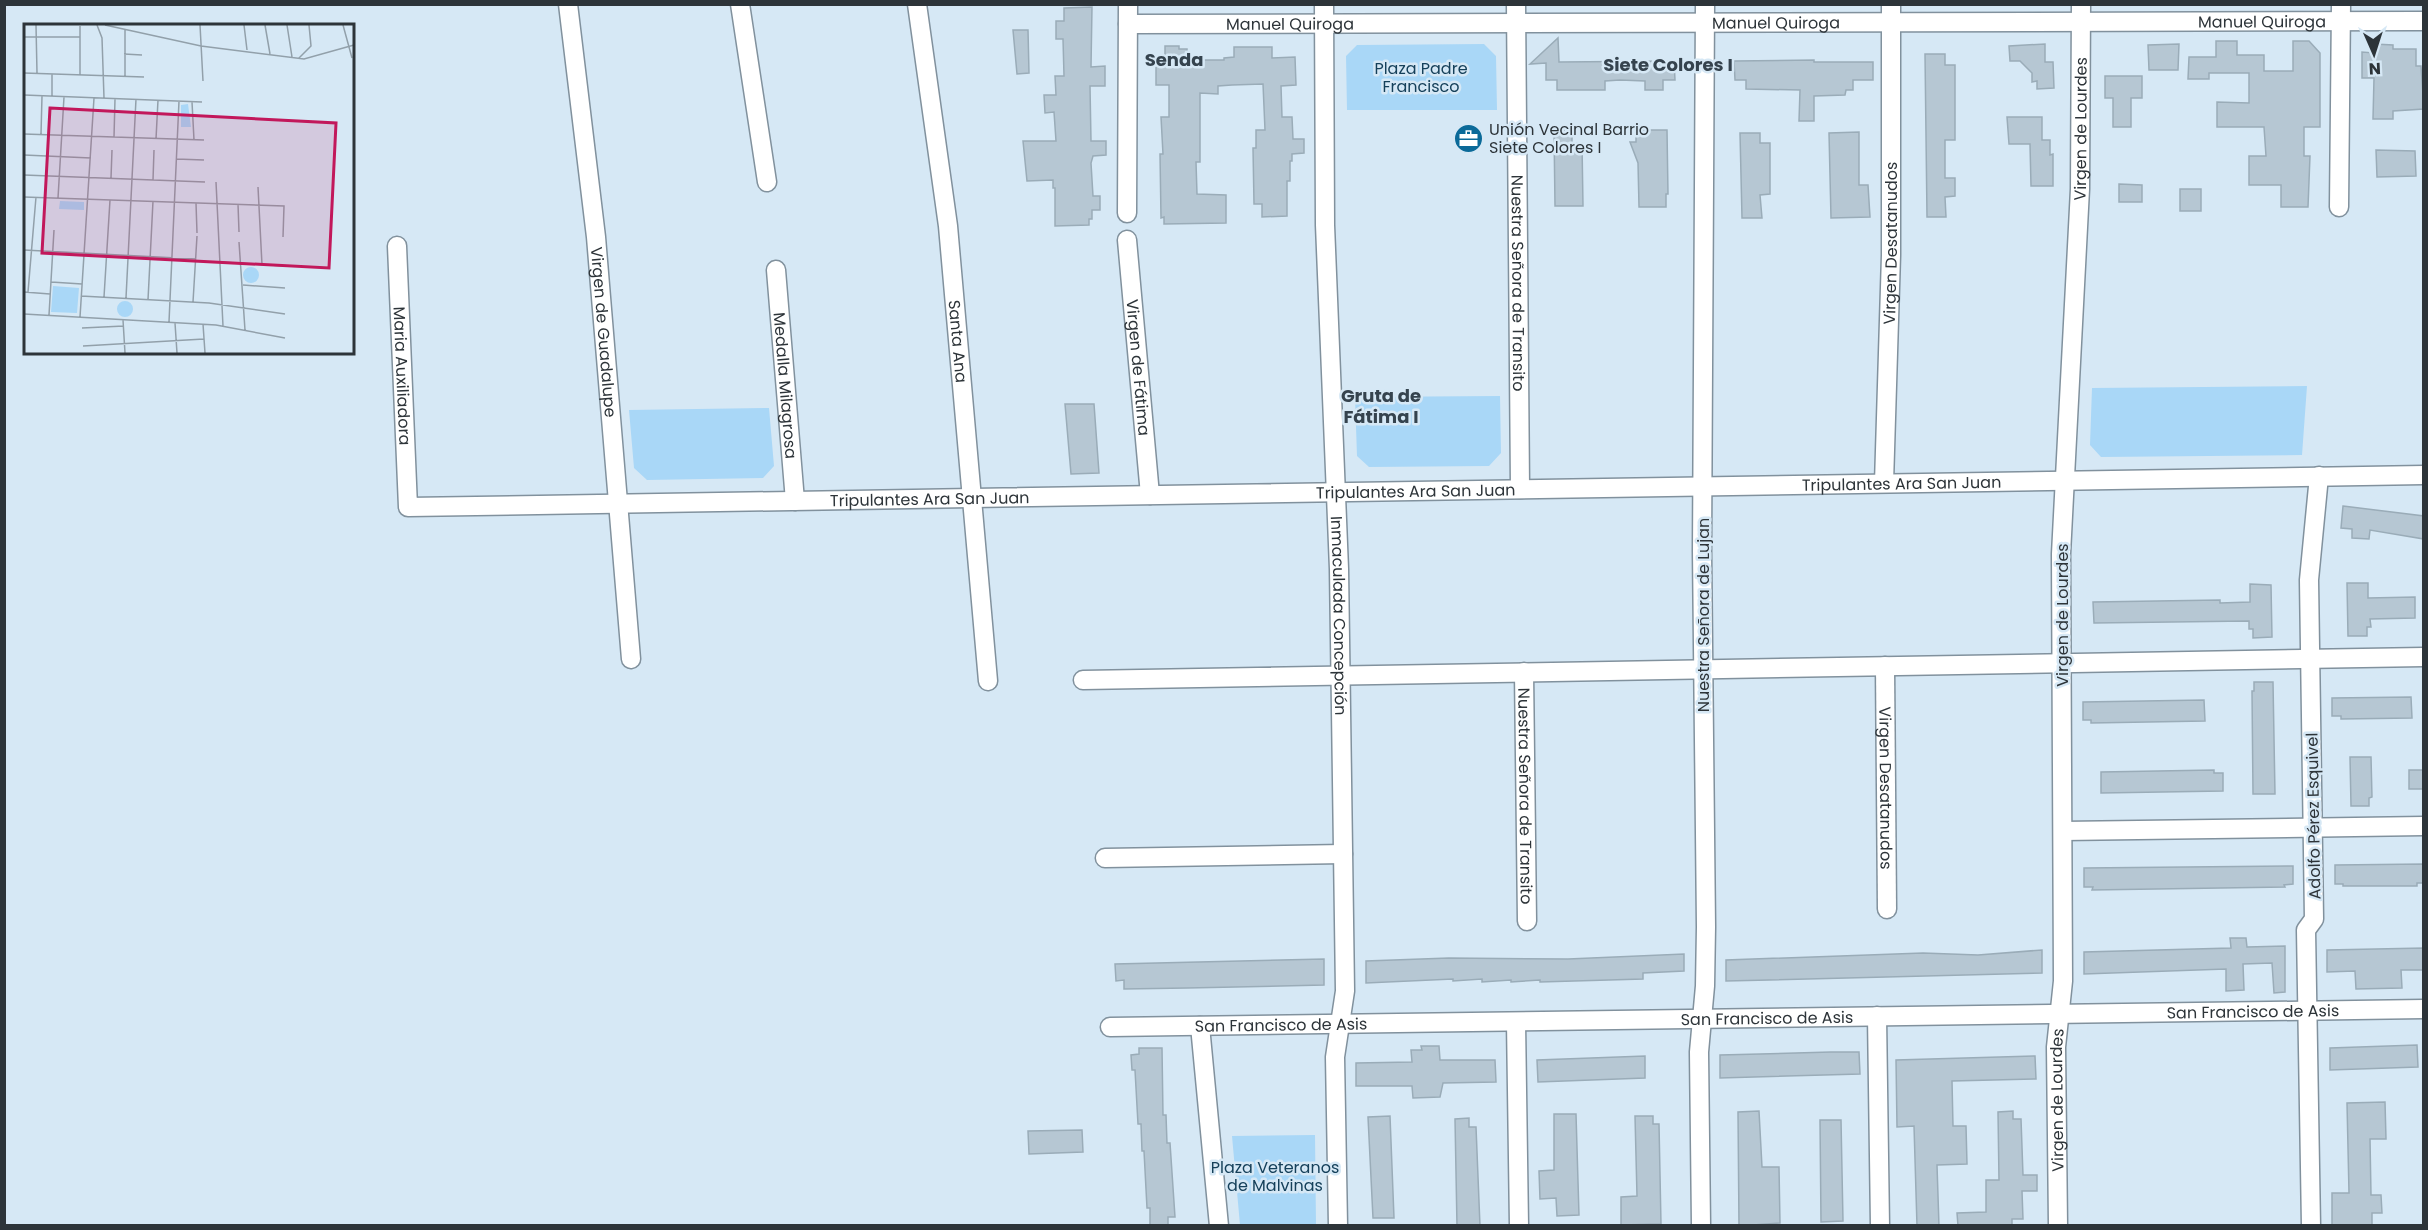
<svg xmlns="http://www.w3.org/2000/svg" width="2428" height="1230" font-family="Poppins,sans-serif">
  <rect width="100%" height="100%" fill="#d6e8f5"/>
  <path fill="#a9d7f7" d="M1484,44L1496,56L1497,110H1347L1346,56L1357,45Z
    M2307,386L2302,455L2101,457L2090,445L2092,388Z
    M1500,396L1501,453L1489,466L1369,467L1357,456L1355,397Z
    M769,408L774,466L763,478L647,480L634,468L629,410Z
    M1315,1135L1316,1225H1240L1232,1136Z"/>
  <path fill="#b6c7d3" stroke="#9aacb8" stroke-width="1.5" d="M1092,7L1091,67L1105,66V86H1090L1091,141H1106V155L1093,156L1091,163L1093,196H1100V210H1092V219H1089V225L1055,226V188H1053V180L1027,181L1023,141H1056L1054,112L1045,113L1044,95H1056L1055,76H1064L1063,39H1056V21H1064V8Z
    M1013,30H1028L1029,73L1017,74Z
    M1558,38L1559,62L1674,61L1675,80H1663V90H1645V81L1620,80L1605,81V90H1557V80H1546V63L1530,64Z
    M2216,41H2237V55H2264V71H2293V41H2309L2320,53V127H2304V156H2310L2308,207H2281V185H2249V156H2266L2264,127H2217V102L2249,103V73H2209V79H2188L2189,57H2216Z
    M2045,44V62H2053L2054,88L2037,89V81L2032,82V73L2020,61H2010L2009,46Z
    M2179,44L2178,70H2149L2148,45Z
    M2374,44L2393,45V49H2416V66H2421L2424,109L2393,111V119H2373L2374,78H2362V52L2374,53Z
    M1165,46H1179V49H1187V57H1195L1196,60H1224V58L1234,57V47H1272V58L1295,57L1296,85L1281,86L1282,117H1292L1293,139H1304V153L1292,154V161H1290V181H1287V216L1262,217V204H1254L1253,148H1256V130H1265L1263,84L1232,85L1218,86V94L1200,93V162H1196L1197,194L1226,195V223L1164,224V217L1161,218L1160,154H1163L1161,117H1169V85H1156V57H1165Z
    M1925,54H1945V65H1955V140H1945V178H1955V196L1945,197L1946,217H1927Z
    M1814,60V62H1873V80H1853V90H1846L1845,95L1814,96V121H1799L1800,90L1746,89V80H1735L1734,61Z
    M2105,76H2142V98H2131V127H2113V98H2105Z
    M2007,117H2042V140H2050V155L2053,154V186H2031L2030,144H2009Z
    M1554,130H1572V143H1582L1583,206H1555Z
    M1636,130H1667L1668,194H1666V207H1639L1638,163L1630,142H1636Z
    M1859,132V185H1868L1870,217L1831,218L1829,133Z
    M1740,133H1760V143H1770V194L1760,195L1762,218H1742Z
    M2376,150L2415,151L2416,176L2377,177Z
    M2119,184L2142,185V202H2119Z
    M2180,189H2201V211H2180Z
    M1065,404H1094L1099,473L1071,474Z
    M2343,506L2424,516V539L2370,530L2369,539L2352,538V529L2341,528Z
    M2347,583H2368V598L2415,597V618L2370,619L2371,627H2367V636H2348Z
    M2250,584L2271,585L2272,637L2253,638V629H2249V621L2094,623L2093,602L2220,600V603L2250,602Z
    M2254,682H2273L2275,794H2253L2252,691H2254Z
    M2411,697L2412,718L2341,719V716H2332V698Z
    M2204,700L2205,721L2091,723V720H2083V702Z
    M2350,757H2371L2372,797L2369,798V806H2351Z
    M2214,770V773H2223V791L2101,793V772Z
    M2409,770H2424V789H2409Z
    M2424,864V883H2417V886H2343V884H2335V865Z
    M2293,866V884L2284,885L2285,887L2092,890L2093,887H2084V868Z
    M2230,938H2246L2247,947L2285,946V992L2274,993L2272,963L2243,964L2244,990L2226,991V969L2084,974V952L2231,948Z
    M2424,948V970H2401L2402,988L2356,989L2355,971L2327,972V950Z
    M2042,950V973L1726,981V960L1923,953L1978,955Z
    M1684,954V971L1643,973V979L1540,982V980L1511,982V980L1482,982V979L1453,981V979L1366,983V961L1449,958L1568,959Z
    M1324,959V985L1187,988L1124,989V980L1116,981L1115,964Z
    M2417,1045L2418,1067L2330,1070V1048Z
    M1421,1046H1439L1440,1060H1495L1496,1082L1443,1083L1440,1097L1413,1098L1412,1086H1356V1063L1412,1062L1411,1050H1422Z
    M1139,1048H1162L1163,1115H1166L1167,1143H1170L1175,1217H1168V1226H1150V1208H1147L1144,1151H1142L1141,1124H1138L1135,1070H1132L1131,1055L1139,1054Z
    M1831,1052H1859L1860,1074L1720,1078V1055Z
    M1645,1056V1078L1538,1082L1537,1060Z
    M2035,1056L2036,1079L1952,1081L1953,1126H1966L1967,1164L1937,1165L1939,1226H1917L1914,1126L1897,1127L1896,1060Z
    M2385,1102L2386,1139H2370L2371,1195H2381L2382,1213H2372V1226H2332V1193H2349L2347,1103Z
    M1759,1111L1762,1167H1779L1780,1223L1739,1226L1738,1112Z
    M2013,1111V1119H2021L2023,1175H2037V1191H2022L2023,1219H2012V1226H1958L1957,1213L1986,1212V1180H1999L1998,1112Z
    M1554,1114H1576L1579,1215L1557,1216L1556,1198L1540,1199L1539,1171L1554,1170Z
    M1390,1116L1394,1218H1373L1368,1117Z
    M1635,1116H1653V1124H1659L1661,1224L1621,1225V1197L1637,1196Z
    M1469,1118V1127H1476L1480,1226H1457L1455,1119Z
    M1820,1120H1841L1843,1221L1821,1222Z
    M1082,1130L1083,1152L1029,1154L1028,1131Z"/>
  <g fill="none" stroke-linecap="round" stroke-linejoin="round">
    <defs>
      <g id="minor">
        <path id="s1" d="M568,4L596,237L631,659"/>
        <path d="M740,4L767,182"/>
        <path id="s2" d="M917,4L948,226L988,681"/>
        <path id="s3" d="M1324,4L1325,225L1339,569L1345,991L1335,1057L1338,1226"/>
        <path id="s4" d="M1516,4L1520,489"/>
        <path id="s5" d="M1128,24L2424,21"/>
        <path d="M2339,207L2341,4"/>
        <path d="M1127,213L1128,4"/>
        <path id="s6" d="M1127,240L1150,495"/>
        <path id="s7" d="M397,246L408,507L2424,475"/>
        <path id="s8" d="M776,270L795,501"/>
        <path id="s9" d="M1884,483L1891,255V4"/>
        <path id="s10" d="M1885,666L1887,909"/>
        <path id="s11" d="M1524,672L1527,921"/>
        <path d="M1083,680L2424,657"/>
        <path d="M2063,831L2424,826"/>
        <path d="M1105,858L1343,854"/>
        <path d="M1877,1016L1880,1226"/>
        <path d="M1516,1022L1519,1226"/>
        <path d="M1200,1026L1219,1226"/>
        <path id="s12" d="M1110,1027L2424,1009"/>
        <path d="M1701,1226L1699,1052L1705,986L1706,927L1702,551L1705,4"/>
        <path id="s13" d="M2058,1226L2056,1047L2063,981L2061,554L2080,189L2081,4"/>
        <path d="M2311,1226L2306,930L2314,919L2309,580L2319,476"/>
      </g>
    </defs>
    <use href="#minor" stroke="#81919d" stroke-width="21"/>
    <use href="#minor" stroke="#fff" stroke-width="18"/>
  </g>
  <defs>
    <symbol id="office-disc" viewBox="-11 -11 22 22"><circle r="9.5" fill="#0b6a99" stroke="#d6e8f5"/><path d="M-6-3h4V-5.5h4V-3h4V5H-6ZM-1-4.5V-3h2v-1.5ZM-6 0V1H6V0Z" fill="#fff"/></symbol>
  </defs>
  <g fill-rule="evenodd">
    <use href="#office-disc" x="1452" y="122" width="33" height="33"/>
  </g>
  <g text-anchor="middle" stroke-width="5" stroke-linejoin="round" paint-order="stroke">
    <g font-size="16" fill="#2d3439" stroke="#d6e8f5">
      <text dy="6" stroke="none"><textPath href="#s5" startOffset="1134">Manuel Quiroga</textPath></text>
      <text dy="6" stroke="none"><textPath href="#s5" startOffset="648">Manuel Quiroga</textPath></text>
      <text dy="6" stroke="none"><textPath href="#s5" startOffset="162">Manuel Quiroga</textPath></text>
      <text dy="6" stroke="none"><textPath href="#s13" startOffset="1098">Virgen de Lourdes</textPath></text>
      <text dy="6" stroke="none"><textPath href="#s9" startOffset="240">Virgen Desatanudos</textPath></text>
      <text dy="6" stroke="none"><textPath href="#s4" startOffset="279">Nuestra Señora de Transito</textPath></text>
      <text dy="6" stroke="none"><textPath href="#s1" startOffset="330">Virgen de Guadalupe</textPath></text>
      <text dy="6" stroke="none"><textPath href="#s2" startOffset="340">Santa Ana</textPath></text>
      <text dy="6" stroke="none"><textPath href="#s6" startOffset="128">Virgen de Fátima</textPath></text>
      <text dy="6" stroke="none"><textPath href="#s7" startOffset="130">Maria Auxiliadora</textPath></text>
      <text dy="6" stroke="none"><textPath href="#s8" startOffset="116">Medalla Milagrosa</textPath></text>
      <text dy="6" stroke="none"><textPath href="#s7" startOffset="1755">Tripulantes Ara San Juan</textPath></text>
      <text dy="6" stroke="none"><textPath href="#s7" startOffset="1269">Tripulantes Ara San Juan</textPath></text>
      <text dy="6" stroke="none"><textPath href="#s7" startOffset="783">Tripulantes Ara San Juan</textPath></text>
      <text dy="6" stroke="none"><textPath href="#s3" startOffset="612">Inmaculada Concepción</textPath></text>
      <text transform="translate(1703 615) rotate(-90)" y="6">Nuestra Señora de Lujan</text>
      <text transform="translate(2062 615) rotate(-90)" y="6">Virgen de Lourdes</text>
      <text dy="6" stroke="none"><textPath href="#s10" startOffset="122">Virgen Desatanudos</textPath></text>
      <text dy="6" stroke="none"><textPath href="#s11" startOffset="124">Nuestra Señora de Transito</textPath></text>
      <text transform="translate(2313 816) rotate(-91)" y="6">Adolfo Pérez Esquivel</text>
      <text dy="6" stroke="none"><textPath href="#s12" startOffset="1143">San Francisco de Asis</textPath></text>
      <text dy="6" stroke="none"><textPath href="#s12" startOffset="657">San Francisco de Asis</textPath></text>
      <text dy="6" stroke="none"><textPath href="#s12" startOffset="171">San Francisco de Asis</textPath></text>
      <text dy="6" stroke="none"><textPath href="#s13" startOffset="126">Virgen de Lourdes</textPath></text>
    </g>
    <g font-size="16" fill="#15405a" stroke="#d6e8f5">
      <text x="1421" y="74">Plaza Padre<tspan x="1421" dy="18">Francisco</tspan></text>
      <text x="1275" y="1173">Plaza Veteranos<tspan x="1275" dy="18">de Malvinas</tspan></text>
    </g>
    <g font-size="16" fill="#2d3439" stroke="#d6e8f5" text-anchor="start">
      <text x="1489" y="135">Unión Vecinal Barrio<tspan x="1489" dy="18">Siete Colores I</tspan></text>
    </g>
    <g font-size="18" font-weight="bold" fill="#35434e" stroke="#d6e8f5">
      <text x="1174" y="66">Senda</text>
      <text x="1668" y="71">Siete Colores I</text>
      <text x="1381" y="402">Gruta de<tspan x="1381" dy="21">Fátima I</tspan></text>
    </g>
  </g>
  <g transform="translate(24 24)">
    <rect width="330" height="330" fill="#d6e8f5"/>
    <path d="M164,80L167,103H157V81ZM36,177L60,178V186L35,185ZM219 251a8 8 0 1 1 16 0a8 8 0 1 1-16 0ZM29,262L55,264L53,289L27,288ZM93 285a8 8 0 1 1 16 0a8 8 0 1 1-16 0Z" fill="#a9d7f7"/>
    <path fill="none" stroke="#92a0aa" stroke-width="1.5" d="M12,1L13,49M73,1L78,14L80,74M81,1L177,22L280,35L330,21M176,1L179,57M220,1L223,26M241,1L246,30M263,1L268,33M319,1L328,34M56,2V51M101,5V53M0,13H56M100,30L118,31M275,34L287,22L285,1M0,49L120,53M28,50V72M0,71L178,78M168,78L170,116M0,110L180,116M17,110L18,72M90,113L91,75M132,115L134,76M0,131L67,134M152,135L180,136M0,151L181,158M87,154L88,126M129,156L130,126M192,158L199,302M234,163L238,241M0,173L260,182L259,213M34,174L40,73M172,179L173,209M214,180L215,208M215,218L221,306M0,226L172,235M197,238L261,242M27,258L58,260M219,261L261,264M0,268L26,270M4,268L12,173M57,272L185,279L261,290M80,273L86,176M102,274L112,75M124,276L129,177M169,278L173,212M0,290L192,301L261,314M25,291L30,206M56,293L70,74M99,296L101,329M145,298L155,77M151,299L153,329M179,300L181,329M58,304L100,302M59,322L180,315"/>
    <path fill="#c2185b" fill-opacity="0.15" stroke="#c2185b" stroke-width="3" d="M26,84L312,99L305,244L18,229Z"/>
    <rect width="330" height="330" fill="none" stroke="#2d3439" stroke-width="3"/>
  </g>
  <rect width="2428" height="1230" fill="none" stroke="#2d3439" stroke-width="12"/>
  <g transform="translate(2374 54) rotate(177)" stroke="#d6e8f5" stroke-width="4.5" paint-order="stroke">
  <path d="M0-4.5L10 22L0 15L-10 22Z" fill="#2d3439"/>
  <text y="-9" font-size="16" font-weight="bold" text-anchor="middle" fill="#2d3439">N</text>
  </g>
</svg>
